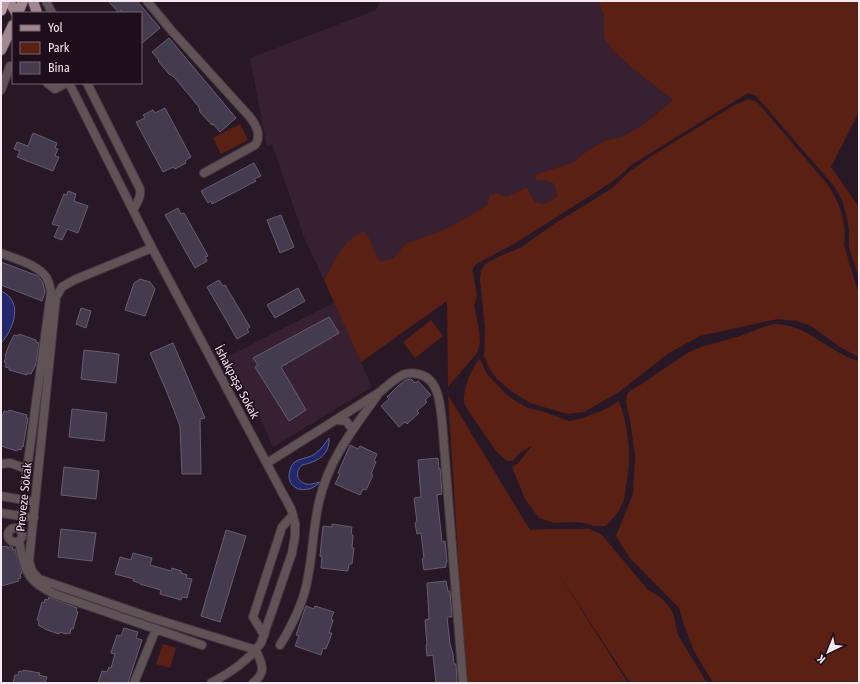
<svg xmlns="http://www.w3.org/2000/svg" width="860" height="684" font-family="'Fira Sans Condensed',sans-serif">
  <rect width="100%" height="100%" fill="#281725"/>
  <path fill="#362032" d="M380,1H598L604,16V38L613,51L633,69L673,100L644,124L624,136L604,141L581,155L574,162L534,175L538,180H546L554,184L557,196L550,202L542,204L538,203L530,196L527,187L507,198L501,194L489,196L487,205L459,223L427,237L406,243L398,255L386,261L378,260L364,232L357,234L346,244L333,264L324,280L305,240L272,144L267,147L250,58L376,10Z
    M335,302L372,387L273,447L261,420L227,357Z"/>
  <path fill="#5a2014" d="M598,1H859V112L831,167L859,207V278L849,248V229L846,214L842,200L834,186L756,96L748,93L633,164L612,182L514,244L476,264L471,272L473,271L477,297L474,305L479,330L480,343L477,353L448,387L447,301L361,362L324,280C333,263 345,237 364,231L370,240L378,260C394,263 397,253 406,243C437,235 461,222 487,205L489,196C495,192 501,194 507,197L527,187C533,205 543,209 557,196L554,184L546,180H537L534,175L574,162L581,155L604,141L624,136L644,124L673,100L633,69L613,51L604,38V16Z
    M748,99L757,102L828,185C840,203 847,223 844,245L859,295V357L840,347L811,326L797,321L778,319L700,336L669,353L619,392L584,412L567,414L530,403L511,391L497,379L489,368L484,356L485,329L480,279L481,270L485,264L502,255L520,248L554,224L611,189L630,171L653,155L731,107Z
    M240,124L248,140L221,154L213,138Z
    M431,320L443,336L415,358L403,342Z
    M775,324C804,325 818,342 842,354C847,357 853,360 859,361V683H713L694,651L683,622L679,608L629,557L616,536L633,494L635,456L630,420L626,403L627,394L631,390L640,385L689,352L701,347L740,336L766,326Z
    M480,359L487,374L506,394L517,402L528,408L542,411L569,421L580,419L606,409L619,401C629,430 632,457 626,486C625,492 625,499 622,504C619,513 612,519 606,526H594L585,523L573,522L554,523L539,518L525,499L512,467L518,463L532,446L521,452L512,461H507L496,451L467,409C466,407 465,405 464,403C462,393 472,365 480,359Z
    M448,395L530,530L547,529H589L601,534L648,590L659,596L668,605L673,613L678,635L707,683H630L556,570L628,683H466Z
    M163,644L176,648L170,668L156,664Z"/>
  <path fill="#23286c" stroke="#626294" d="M1,291C24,301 14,329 1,343Z
    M329,438C330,455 317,462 302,465C295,472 296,481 306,484C311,485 315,483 320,482C308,496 284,490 290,470C293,457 306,460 315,454C321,450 325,443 329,438Z"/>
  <path fill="#443b4f" stroke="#675d74" d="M108,1H137L160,28L141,44V13H124L121,10L119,13Z
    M169,38L236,118L220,132L213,124L212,125L200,112L199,107L174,77L169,74L158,61L159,60L152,52Z
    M165,108L191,157L185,161L186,163L175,169L173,167L163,172L136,122L145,118L143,115L153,110L155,113Z
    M33,133L57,143L55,148L58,149L55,156L59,157L53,171L17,157L20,151L14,149L17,142L28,146Z
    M254,163L261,176L254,179L256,181L212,204L211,201L208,203L201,191Z
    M68,191L76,194L74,201L88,206L78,233L67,229L62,240L54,237L59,226L52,224L64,194L67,195Z
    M178,208L181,214L184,213L208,256L205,257L207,261L195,268L165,215Z
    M281,215L294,247L280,253L267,220Z
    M1,262L38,276L43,283L45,292L42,301L1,285Z
    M140,279L150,282L155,289L145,316L125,310L134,283Z
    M219,280L223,286L225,285L250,327L247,329L249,332L237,339L207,287Z
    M298,288L305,301L275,318L267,305Z
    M81,308L91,311L86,328L76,324Z
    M329,317L339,333L281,367L306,410L289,421L255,367L258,365L253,358Z
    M19,334L36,340V342L39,343L36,364L31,374L27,373V375L9,370V368L5,367L6,363L4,362L6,357L5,356L9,345L14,335L18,336Z
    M173,343L205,418L200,419L201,474H182L180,426L166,390L150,353Z
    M84,350L119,354L116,383L81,379Z
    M411,379L415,383L418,381L431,395L425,400L427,402L417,411L419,413L407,424L405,422L399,427L381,406L389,399L387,397L398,386L406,380Z
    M72,409L107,413L104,441L69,437Z
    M9,410L27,415L26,418H28L23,447L22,446L21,450L18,449L17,451L1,446V414L3,415L4,411L8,412Z
    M350,445L358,449L360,446L377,454L374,461L376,462L371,474L373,475L366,490L363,489L360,495L335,484L340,474L338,473Z
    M438,458L439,469L440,468L442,494L437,495L442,542L445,541L447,562H446V567L424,570L422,559L424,558L421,533L417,534L415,523L417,522L414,498L421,497L418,460Z
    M64,467L99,471L96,499L61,495Z
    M332,524L352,527L351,534L353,535L352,548H354L352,564H349L348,571L321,568L322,557L320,556L323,526L332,527Z
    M61,529L96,533L92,561L58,557Z
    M226,530L246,536L220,622L201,616Z
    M7,546V548L12,546L13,550L15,549L22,573L20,574L21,578L18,579L19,581L1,586V547Z
    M133,553L152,558L150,565L171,571L172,568L181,571V573L187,575L186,578L192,579L187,598L182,597L181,600L160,594L161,590L140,584V583L133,581L134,579L115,574L120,557L131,560Z
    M446,581L448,591H450L452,617H447L450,644L453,654L454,664H456L457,683H436L433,655L427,656L426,645H427L425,620L429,619L427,583Z
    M49,597L77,608L76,611L78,612L73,629H71L70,634L66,633V634L60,632L59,634L47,630L38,625L39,621L37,620L42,602L44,603L45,599L48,600Z
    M306,606L314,609L315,606L334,612L331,619L333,620L329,633H332L326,649L323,648L321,655L295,646L299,636L296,635Z
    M124,628L138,632L136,638L142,640L128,683H98L102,671L107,672L109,667L111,668L115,654L111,653L117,635L121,636Z
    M23,670L40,673L39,675L47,677L45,683H13L15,675H18L19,671L22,672Z"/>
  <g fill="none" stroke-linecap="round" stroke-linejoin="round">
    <defs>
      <path id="minor" d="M46,1L52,13
        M147,1L171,30L249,116C256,124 262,136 255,145L204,173
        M47,83L55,89L66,83
        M69,83L152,248L291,509L295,523V536L292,553L261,643C248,661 231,672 211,683
        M87,83L140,189C141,198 137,203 133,210
        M1,90L10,66H13
        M152,248L74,280L62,287L56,297L29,561L32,571L39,579L149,617L256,650C262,664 267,672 253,683
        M1,253C15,259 37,264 46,277C49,281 50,287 51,292L25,484
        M335,420L346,421L353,430
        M267,463L380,392C387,386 396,377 405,374C409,373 414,373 418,374C439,378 440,404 442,421L463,683
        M1,464L10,463L27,469
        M1,496L35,502
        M1,513L34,518
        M8 535a7 7 0 1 1 14 0a7 7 0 1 1-14 0Z
        M19,541C25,572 27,582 57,595L202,645
        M264,635L253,617L282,527L293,515
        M280,645C293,624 304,602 308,577C313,552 313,527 319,502C328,461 353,429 377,396
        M134,683L156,629"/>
      <path id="major" d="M9,1L16,13
        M33,1L37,13
        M18,13L23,1
        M1,50L13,25"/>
      <path id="highway" d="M1,10L4,1"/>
    </defs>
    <use href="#minor" stroke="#453442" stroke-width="10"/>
    <use href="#major" stroke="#453442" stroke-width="12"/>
    <use href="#highway" stroke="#453442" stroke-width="13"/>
    <use href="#minor" stroke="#5f5355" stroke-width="8"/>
    <use href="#major" stroke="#a1888e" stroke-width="10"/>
    <use href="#highway" stroke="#bc9ea4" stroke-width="11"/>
  </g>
  <g text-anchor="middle" stroke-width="3" stroke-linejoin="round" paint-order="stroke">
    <g font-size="12" fill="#f4e8f1" stroke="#1e0d1b">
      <text transform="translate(237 382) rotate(62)" y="4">İshakpaşa Sokak</text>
      <text transform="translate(24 497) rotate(-84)" y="4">Preveze Sokak</text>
    </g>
  </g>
  <rect width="860" height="684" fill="none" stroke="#f4e8f1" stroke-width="4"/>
  <rect x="12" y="12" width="130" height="72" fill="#1e0d1b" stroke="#746571"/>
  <rect x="20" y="25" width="20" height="6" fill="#a1888e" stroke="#746571"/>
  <text x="48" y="32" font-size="12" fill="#f4e8f1">Yol</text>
  <rect x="20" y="42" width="20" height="12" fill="#5a2014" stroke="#746571"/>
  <text x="48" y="52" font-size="12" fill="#f4e8f1">Park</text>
  <rect x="20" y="62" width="20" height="12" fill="#443b4f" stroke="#746571"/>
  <text x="48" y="72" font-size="12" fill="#f4e8f1">Bina</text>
  <g transform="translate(828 652) rotate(223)" stroke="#1e0d1b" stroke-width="3" paint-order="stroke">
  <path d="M0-3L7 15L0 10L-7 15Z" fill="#f4e8f1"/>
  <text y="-6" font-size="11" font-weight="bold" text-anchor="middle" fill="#f4e8f1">K</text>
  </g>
</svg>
